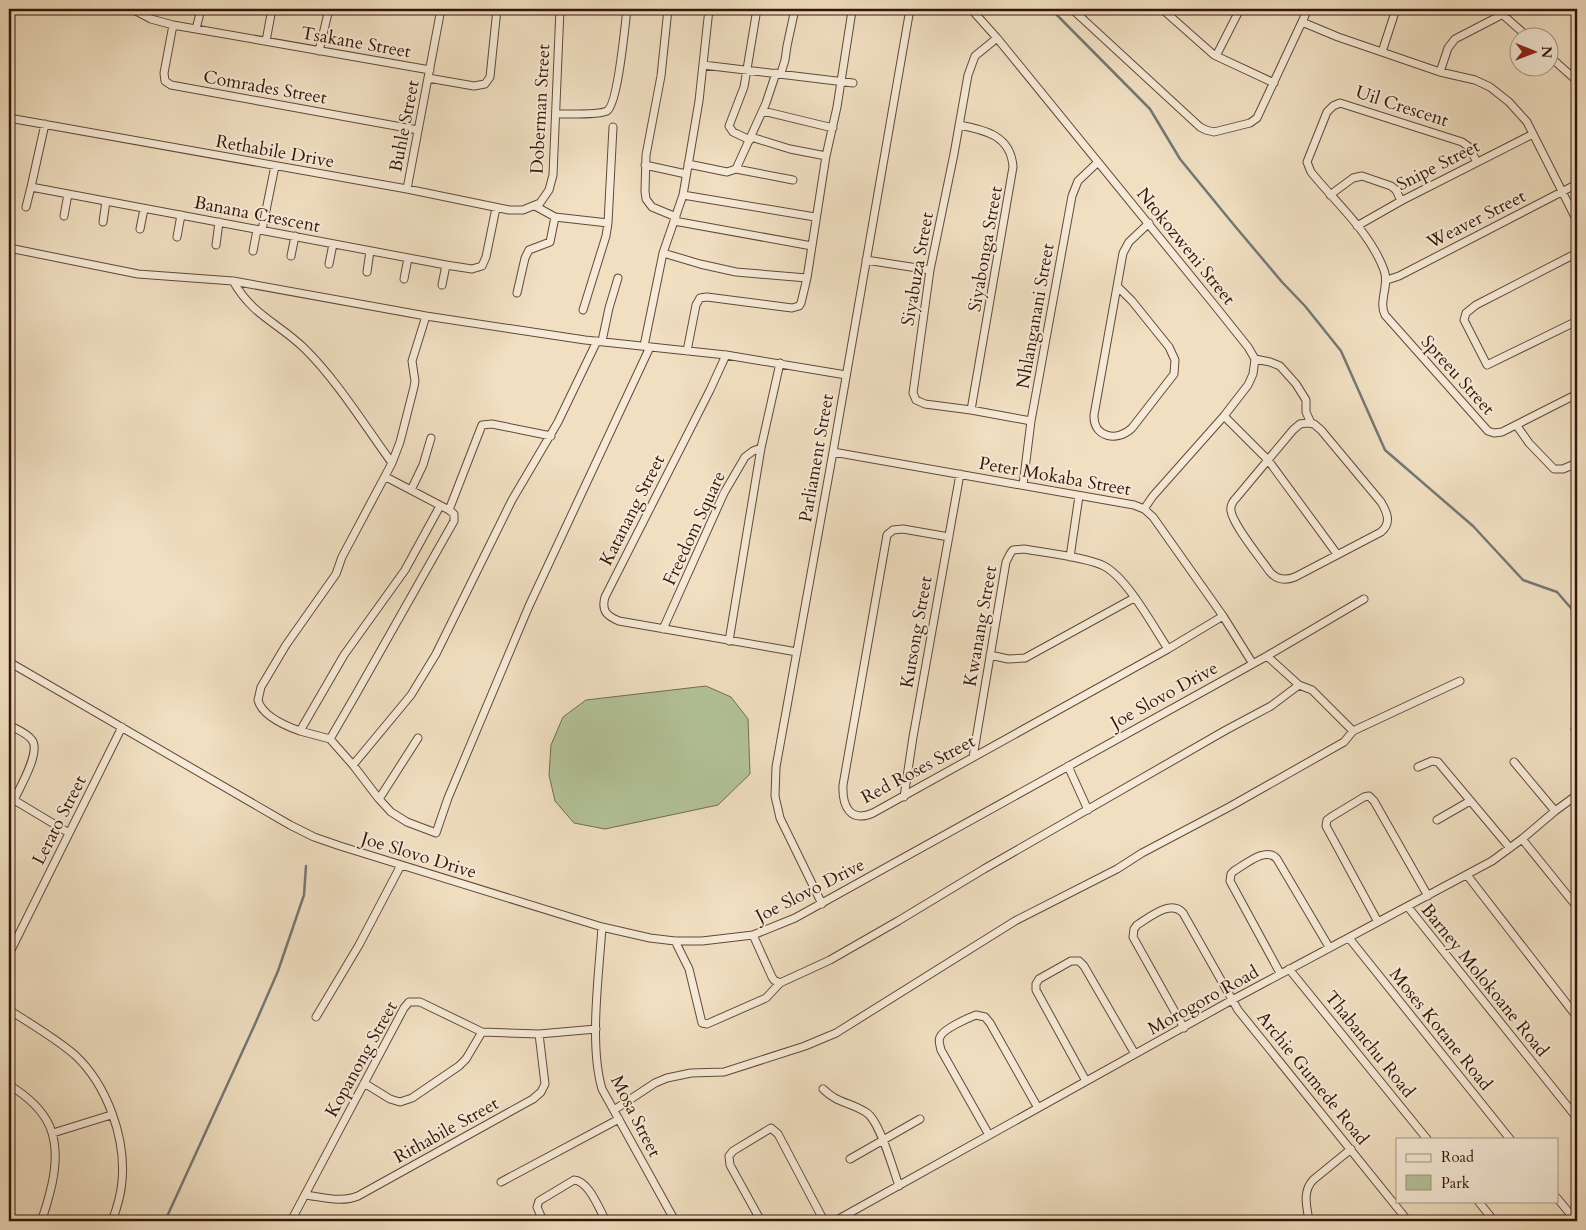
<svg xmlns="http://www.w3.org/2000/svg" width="1586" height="1230" font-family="Cardo,serif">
  <rect width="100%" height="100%" fill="#f0dfc1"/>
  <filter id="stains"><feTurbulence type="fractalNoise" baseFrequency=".004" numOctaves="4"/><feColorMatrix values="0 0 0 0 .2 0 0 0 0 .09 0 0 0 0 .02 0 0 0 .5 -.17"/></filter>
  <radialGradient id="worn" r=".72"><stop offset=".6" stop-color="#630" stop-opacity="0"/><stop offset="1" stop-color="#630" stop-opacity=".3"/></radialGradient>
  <path fill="#b3c398" stroke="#746c51" d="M706,686L731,697L748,719L750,774L718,805L605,829L574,823L555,801L549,775L551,745L563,717L586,700Z"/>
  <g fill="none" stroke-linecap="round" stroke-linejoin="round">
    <path stroke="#737875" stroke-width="2.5" d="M1051,9L1150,109L1180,159L1234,225L1282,282L1305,306L1341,351L1385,450L1473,526L1523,580L1557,592L1577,615
      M165,1221L255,1024L278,971L304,895L306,866"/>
    <defs>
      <path id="street" d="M132,9L151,19L173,25L430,70
        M668,9L661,76L646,155L645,191L646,199L652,207L676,217
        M971,9L997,38L1212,302L1248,347L1255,359L1253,374L1248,385L1224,416L1153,496L1144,509
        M1072,9L1200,127L1206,130L1214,132L1250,123L1257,118L1308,9
        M1162,9L1214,55L1274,83
        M1503,15L1529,38
        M1302,22L1338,37L1440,72L1475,80L1490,87L1509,102L1527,122L1577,221
        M173,25L164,73L165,81L171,85L418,130
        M196,29L201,9
        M997,38L975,56L968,75L954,154L930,270L913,393L916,400L925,404L971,410L1031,421
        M266,41L272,9
        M319,51L329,9
        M1382,52L1396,9
        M1548,55L1577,81
        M1216,56L1240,9
        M703,65L853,83
        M1440,72L1448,48L1455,39L1513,9
        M781,73L785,60L787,46L795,9
        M428,78L474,86L485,84L490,77L497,9
        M763,111L833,128
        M556,114C566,114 600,115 607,111C618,104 625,25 627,9
        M9,118L407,189L509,210H523L540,203L549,190L553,175L560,9
        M45,124L31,187L446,265L472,269L482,266L486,257L496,208
        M959,125C986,130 1011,136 1013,167L971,410
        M751,137L790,149L826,156
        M750,140L733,132L729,126L744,87L757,9
        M1477,162L1469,147L1462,142L1340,103L1333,106L1327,112L1307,162L1311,172C1336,203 1370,232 1384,270C1390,285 1378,301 1385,315L1488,431L1494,433L1502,432L1577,394
        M688,164L727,172L736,169L793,180
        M645,165L686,174
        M736,169L766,103L776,73
        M407,189L441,9
        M683,195L815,217
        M1330,195L1353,178L1362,176L1391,186L1396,190L1401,201
        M535,206L555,217L608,223
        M26,207L31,187
        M64,216L68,194
        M674,221L812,246
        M103,222L106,201
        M1357,226L1401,201L1533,134
        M140,229L144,209
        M262,230L275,166
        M177,237L181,215
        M216,245L219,222
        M9,248L138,274L233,281L426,316L585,340L726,355L846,375
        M253,251L257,230
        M663,253L700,264L736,272L807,278
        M1577,253L1476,305L1466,313L1464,320L1487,365L1577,321
        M291,256L295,236
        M866,260L930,270
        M329,264L333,244
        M367,272L370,251
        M404,279L408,258
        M1387,280L1399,276L1577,184
        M233,281C253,316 277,322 304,348C336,379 365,426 392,463L342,557L336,574L286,645L261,687L258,700C262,716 286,726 300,731L344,655L405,570L440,506
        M442,285L446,265
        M1118,287L1132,301L1169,347L1175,360L1174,374L1132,428C1118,442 1093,438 1094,415L1123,253L1129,242L1149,223
        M517,293L525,258L529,250L550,242L555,217
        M583,310L606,236L608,223L613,127
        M602,341L609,308L618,278
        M644,346L663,253L683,195L699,101L709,9
        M687,351L696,305L700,298L707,297L792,308L799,306L801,303L807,278L826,156L837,107L852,11
        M726,355L710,390L605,597C601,611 607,616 619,621L797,652
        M1255,359L1270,362L1280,366L1296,384L1306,400V412L1311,423
        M1224,416L1268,460L1337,554
        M1307,423L1314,424L1321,430L1381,502C1387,512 1392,523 1381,532L1295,577C1285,581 1277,580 1270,572C1261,559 1233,525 1231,511C1230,506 1233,501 1237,497L1293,430L1300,424Z
        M1517,426L1529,443L1554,469H1563L1577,463
        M833,452L1134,505L1144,509L1153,517L1223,616L1253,664
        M392,463L400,442L414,387L415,381L412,361L426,316
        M386,477L449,510L482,425L492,424L551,436
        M1023,485L1031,421L1072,196L1078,181L1098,162
        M411,490L423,465L431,438
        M949,537L903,529L893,530L887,535L843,785C842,806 850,823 873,813L1168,649L1223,616
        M1070,557L1079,496
        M663,629L724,493L745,457L753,451L761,448
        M729,641L761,448L780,363
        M990,655L1008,659L1025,658L1134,598
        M9,662L290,825L314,837L340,846L602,927L650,938L675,941H702L753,935L795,918L1267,656L1364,599
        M1299,685L1312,690L1353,731
        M9,725C16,729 27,733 32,740C41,752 20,787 14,800
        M1575,729L1577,732
        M300,731L330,739L353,765L379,799L391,812L407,822L436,833L448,798L529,606L650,347
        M330,739L355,696L454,521V514L449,510
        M973,757L1006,562L1010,554L1013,550L1024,549C1046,553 1086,557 1104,566C1127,578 1153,626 1168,649
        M1514,762L1555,811
        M353,765L411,695L436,654L512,500L558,422L597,341
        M1068,766L1088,810
        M1418,767L1432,761L1438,762L1510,848
        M9,797L69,833
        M904,797L913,737L960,474
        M379,799L418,738
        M1437,820L1470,801
        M1522,839L1577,907
        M1467,875L1577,1017
        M822,904L780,818L775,796L776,767L833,452L910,9
        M1408,907L1577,1118
        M1378,922L1326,826L1327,820L1331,817L1364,797L1369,796L1374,801L1428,896
        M602,927C599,974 589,1045 602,1089L675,1221
        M753,935L772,977L774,980L780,983
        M1349,938L1510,1139
        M675,941L689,969L702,1023L707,1024L766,998L780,983L830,960L898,921L984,869L1226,730L1271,706L1299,685L1267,656
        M9,954L122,727
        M1289,969L1427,1139
        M1280,973L1230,881L1231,874L1234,871C1246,864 1266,846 1277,859L1329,947
        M9,1010C31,1024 55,1038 75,1055C107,1085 126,1138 122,1181C121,1195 117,1208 112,1221
        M316,1017L359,945L401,865
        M1184,1028L1133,937L1134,929L1137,925C1150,917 1171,899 1183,913L1238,1010L1408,1221
        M1086,1081L1036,990V984L1039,979L1071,961H1079L1084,966L1135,1054
        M364,1083L390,1099L400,1102L412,1098L459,1066L466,1059L482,1032
        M9,1085C50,1110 62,1137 52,1184C49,1197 46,1209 41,1221
        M823,1089C838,1104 851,1102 867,1113C880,1122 893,1169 899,1186
        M614,1110L655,1083L667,1078L691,1073L724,1072L805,1046L836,1033L1015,921L1117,869L1142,853L1231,806L1344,742L1353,731L1460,681
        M53,1133L111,1115
        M989,1135L941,1050C940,1045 938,1041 940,1037C943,1029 968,1018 976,1015L985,1017L990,1023L1038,1108
        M850,1159L920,1119
        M501,1182L619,1119
        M305,1195C323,1197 341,1203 358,1196L533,1099L541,1092L545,1084L539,1034
        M1557,1198L1576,1221
        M1478,1201L1494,1221
        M291,1221L404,1008L409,1002H420L482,1032L539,1034L596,1029
        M543,1221L537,1207L539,1201L574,1180C589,1181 599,1209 606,1221
        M761,1221L730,1165L729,1156L733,1151L771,1128L778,1134L824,1221
        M835,1221L1232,1000L1492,861L1522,839L1555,811L1577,795
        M1309,1221C1307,1207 1302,1192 1313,1180L1351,1149"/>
    </defs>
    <use href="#street" stroke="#634838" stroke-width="9"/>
    <use href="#street" stroke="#f5ead7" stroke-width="7"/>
  </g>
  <g text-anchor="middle" stroke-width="4" stroke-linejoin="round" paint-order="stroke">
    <g font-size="18" fill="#34150a" stroke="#f5ead7">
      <text transform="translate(356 42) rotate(10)" y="6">Tsakane Street</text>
      <text transform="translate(265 87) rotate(10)" y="6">Comrades Street</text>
      <text transform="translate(1402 106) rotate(18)" y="6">Uil Crescent</text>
      <text transform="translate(540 109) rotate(-87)" y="6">Doberman Street</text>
      <text transform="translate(404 126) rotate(-79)" y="6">Buhle Street</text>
      <text transform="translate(275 151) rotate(10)" y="6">Rethabile Drive</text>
      <text transform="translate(1438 165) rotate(-27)" y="6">Snipe Street</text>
      <text transform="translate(257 214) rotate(11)" y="6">Banana Crescent</text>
      <text transform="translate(1476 219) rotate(-27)" y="6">Weaver Street</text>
      <text transform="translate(1186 246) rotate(51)" y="6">Ntokozweni Street</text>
      <text transform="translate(985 249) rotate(-80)" y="6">Siyabonga Street</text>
      <text transform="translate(917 269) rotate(-80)" y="6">Siyabuza Street</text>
      <text transform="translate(1035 316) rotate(-80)" y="6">Nhlanganani Street</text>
      <text transform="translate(1458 375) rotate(48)" y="6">Spreeu Street</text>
      <text transform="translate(816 458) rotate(-80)" y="6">Parliament Street</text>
      <text transform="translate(1055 476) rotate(10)" y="6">Peter Mokaba Street</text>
      <text transform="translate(632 510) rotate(-63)" y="6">Katanang Street</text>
      <text transform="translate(694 528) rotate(-65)" y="6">Freedom Square</text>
      <text transform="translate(980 626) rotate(-80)" y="6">Kwanang Street</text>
      <text transform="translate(916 632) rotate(-80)" y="6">Kutsong Street</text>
      <text transform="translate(1164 695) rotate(-29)" y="6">Joe Slovo Drive</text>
      <text transform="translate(918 769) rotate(-28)" y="6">Red Roses Street</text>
      <text transform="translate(59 820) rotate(-63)" y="6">Lerato Street</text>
      <text transform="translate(419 855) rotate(17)" y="6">Joe Slovo Drive</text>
      <text transform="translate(810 890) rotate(-27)" y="6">Joe Slovo Drive</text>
      <text transform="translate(1485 980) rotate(51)" y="6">Barney Molokoane Road</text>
      <text transform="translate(1203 1000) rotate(-29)" y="6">Morogoro Road</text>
      <text transform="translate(1441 1029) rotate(51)" y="6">Moses Kotane Road</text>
      <text transform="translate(1370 1044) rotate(51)" y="6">Thabanchu Road</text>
      <text transform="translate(361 1059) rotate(-61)" y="6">Kopanong Street</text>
      <text transform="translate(1313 1078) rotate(51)" y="6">Archie Gumede Road</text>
      <text transform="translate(636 1116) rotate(63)" y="6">Mosa Street</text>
      <text transform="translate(446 1130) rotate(-29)" y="6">Rithabile Street</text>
    </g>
  </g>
  <rect width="1586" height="1230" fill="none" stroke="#f0dfc1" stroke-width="30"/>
  <rect x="10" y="10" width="1566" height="1210" fill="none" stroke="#34150a" stroke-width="2.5"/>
  <rect x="15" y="15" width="1556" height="1200" fill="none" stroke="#34150a"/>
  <rect x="1396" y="1138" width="162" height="65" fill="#f5ead7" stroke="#a89585"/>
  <rect x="1406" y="1154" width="25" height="8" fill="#f5ead7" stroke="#a89585"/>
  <text x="1441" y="1162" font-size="15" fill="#34150a">Road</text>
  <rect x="1406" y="1175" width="25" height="15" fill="#b3c398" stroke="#a89585"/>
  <text x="1441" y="1188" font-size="15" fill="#34150a">Park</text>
  <g transform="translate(1534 52) rotate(91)"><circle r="24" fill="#f5ead7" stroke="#a89585"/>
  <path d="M0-4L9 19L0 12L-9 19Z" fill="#8f2418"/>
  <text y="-8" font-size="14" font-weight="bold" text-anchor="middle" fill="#34150a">N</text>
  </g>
  <rect width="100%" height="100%" filter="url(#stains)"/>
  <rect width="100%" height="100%" fill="url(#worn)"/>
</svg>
